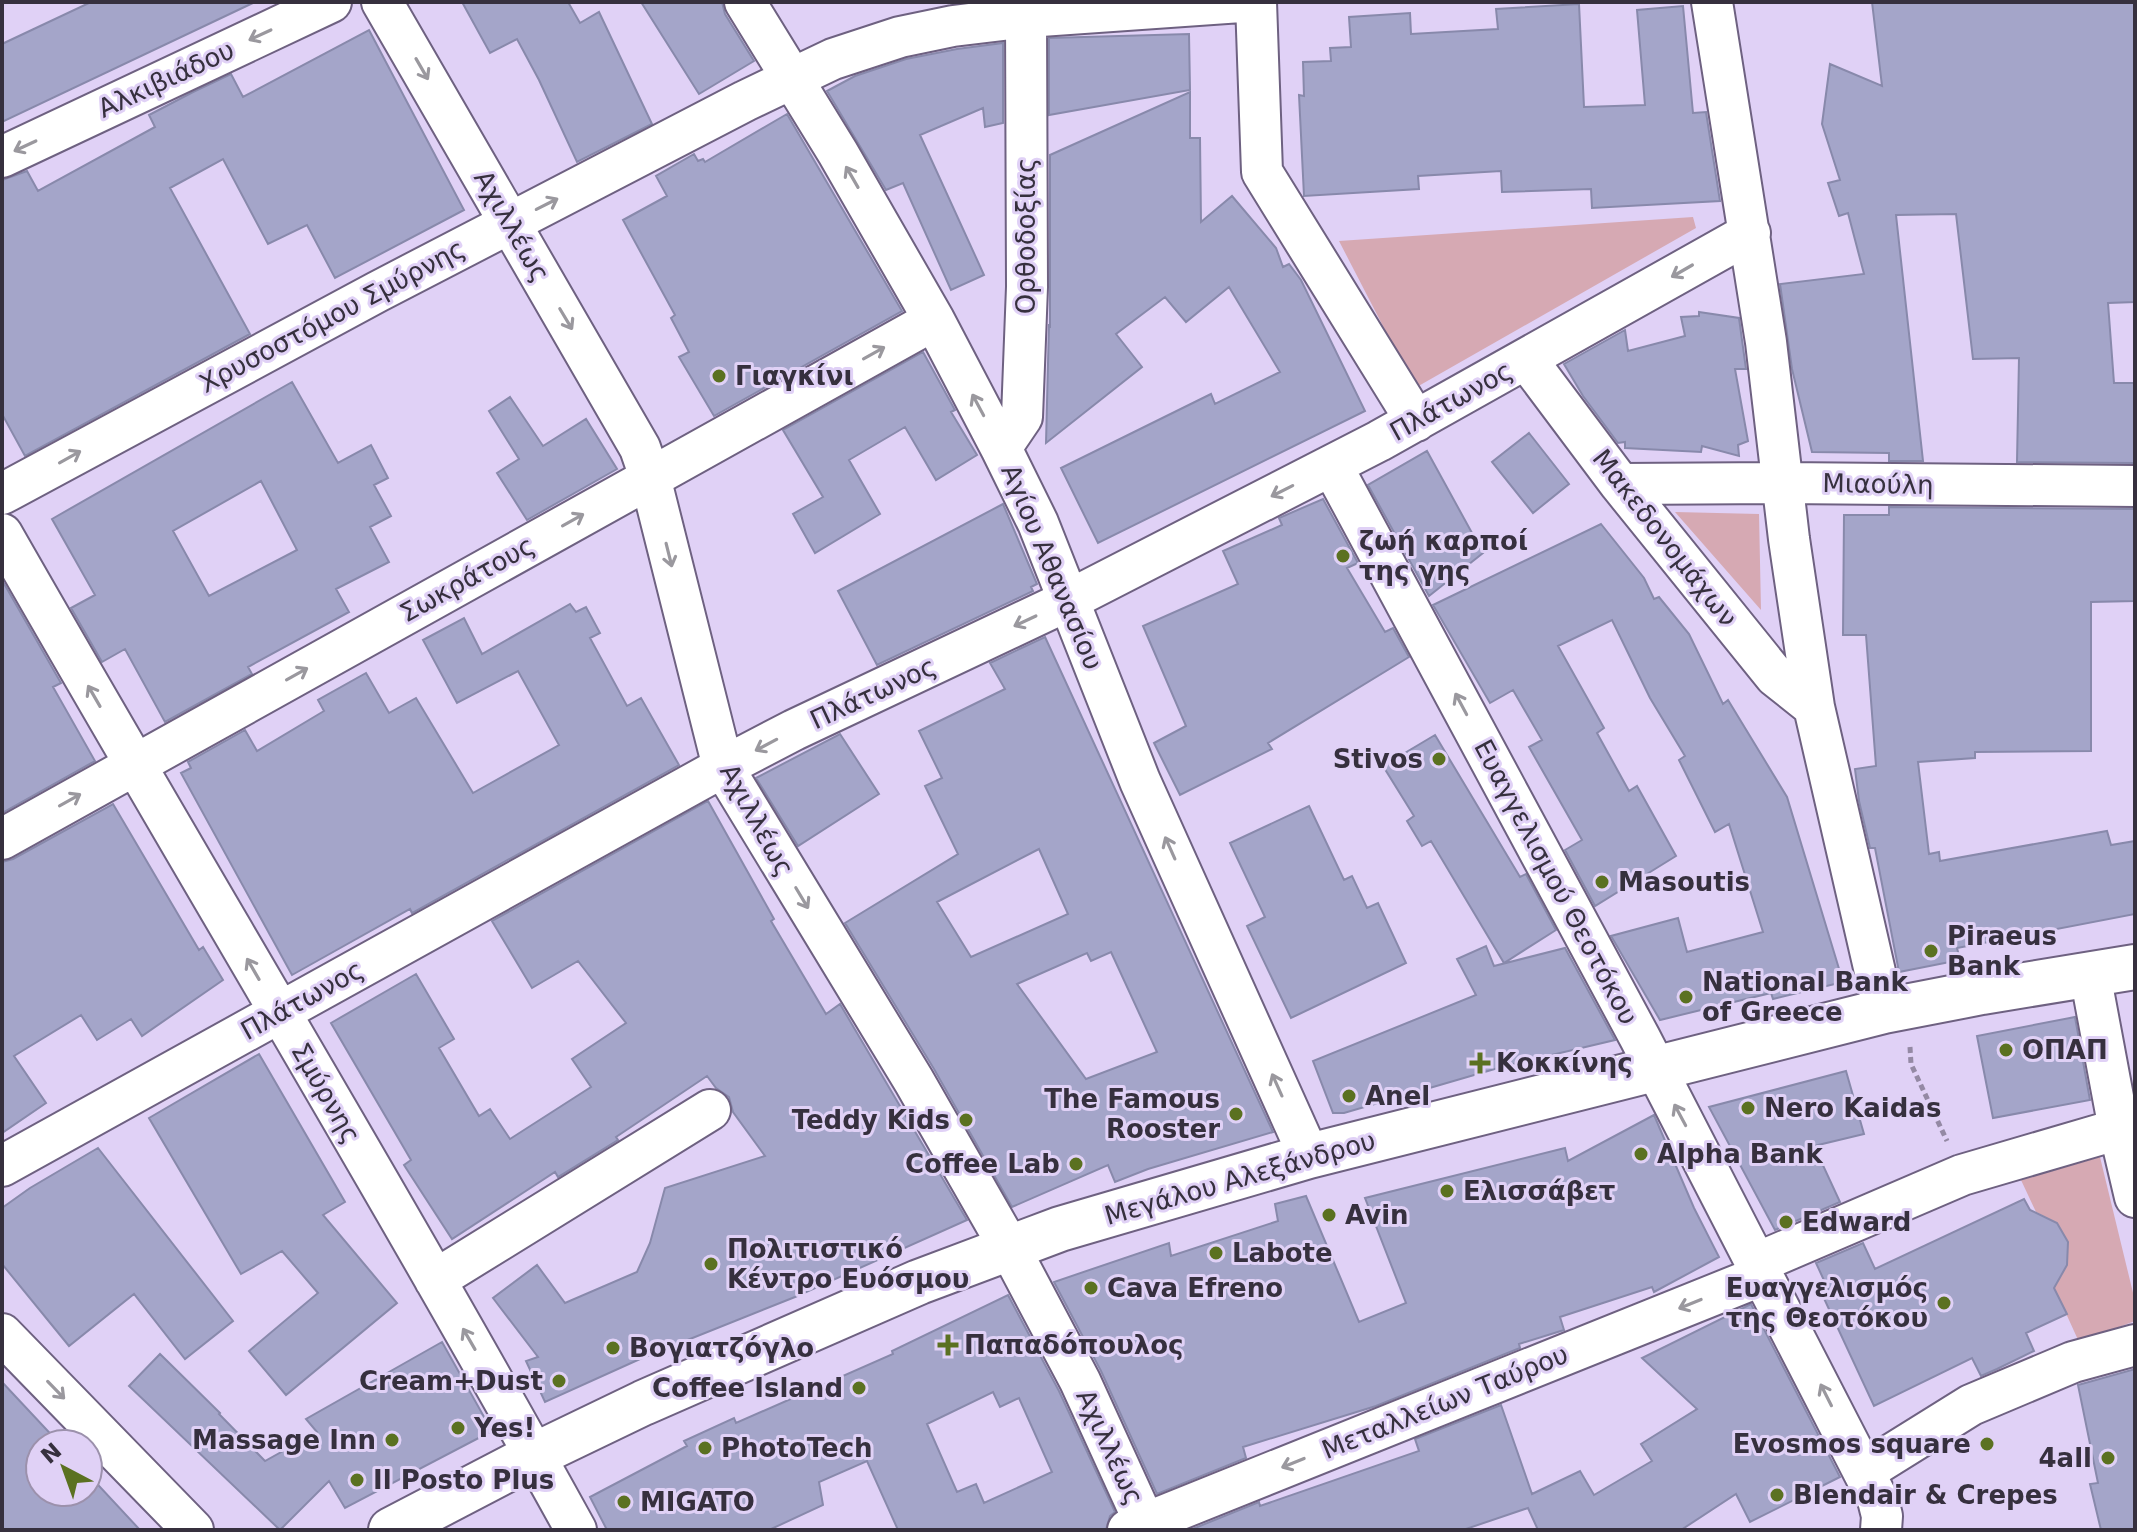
<svg xmlns="http://www.w3.org/2000/svg" width="2137" height="1532" font-family="'DejaVu Sans',sans-serif">
  <rect width="100%" height="100%" fill="#e0d1f6"/>
  <path fill="#d6a9b3" d="M1693,217L1696,228L1415,388L1339,241Z
    M1675,512L1759,514L1761,610Z
    M2100,1157L2135,1301V1321L2079,1342L2054,1287L2067,1265L2068,1242L2057,1223L2036,1212L2021,1180Z"/>
  <path fill="#a4a5c9" stroke="#8889ab" stroke-width="2" fill-rule="evenodd" d="M91,2H255L2,122V44Z
    M462,2H568L580,23L599,12L652,124L577,162L539,80L517,39L490,53Z
    M641,2H722L725,14L754,61L699,94Z
    M1872,2H2135V302L2108,303L2114,383H2135V463L2017,462L2019,358L1973,359L1956,214L1896,215L1923,461H1889V453L1812,452L1792,369L1780,284L1864,274L1848,213L1839,216L1828,183L1840,180L1822,124L1830,64L1882,86Z
    M1579,4L1584,107L1645,105L1637,10L1683,6L1693,113L1706,112L1720,201L1592,208L1591,189L1502,192L1501,171L1418,176L1419,189L1304,196L1299,95L1304,96L1303,62L1331,61L1330,48L1351,47L1349,17L1410,13L1411,34L1498,29L1496,9Z
    M369,30L464,210L335,278L307,225L268,244L223,159L170,188L250,334L25,456L2,414V180L27,171L38,191L155,127L149,115L193,92L231,74L243,97Z
    M1189,34L1190,90L1049,115V38Z
    M1003,43V123L985,127L983,108L920,135L984,275L951,290L903,183L886,190L827,91L855,76L906,59L957,49Z
    M1190,92V138H1200L1201,222L1232,196L1276,248L1283,267L1289,264L1301,280L1365,411L1098,543L1061,468L1211,394L1215,404L1280,372L1229,287L1186,322L1165,297L1116,334L1142,367L1046,443L1049,324L1050,328V155Z
    M787,114L902,311L714,416L679,357L689,352L671,318L675,315L623,220L667,196L656,176L694,154L698,161L703,159L705,162Z
    M1699,312L1739,318L1746,369H1735L1748,441L1738,445L1739,456L1702,446L1701,452L1625,448V442L1618,443L1583,396L1564,364L1625,330L1628,351L1685,336L1681,317L1699,316Z
    M923,352L955,410L951,412L977,455L936,480L905,427L849,460L880,514L815,553L793,514L823,497L783,430Z
    M292,382L338,463L371,445L388,478L374,485L391,516L370,527L389,562L336,589L349,612L248,667L252,674L165,722L125,649L102,662L71,608L95,595L52,519ZM261,481L297,550L209,596L173,531Z
    M510,397L543,446L586,419L617,469L527,520L497,473L519,459L489,411Z
    M1529,433L1569,484L1533,513L1492,462Z
    M1427,451L1483,553L1429,596L1368,485Z
    M1323,499L1358,563L1347,568L1385,632L1393,628L1409,657L1268,743L1272,749L1180,795L1154,743L1186,726L1143,626L1238,584L1223,551L1282,525L1279,518Z
    M1003,504L1037,584L1031,587L1033,591L877,665L838,591Z
    M1889,507L2135,509V601L2091,602V751L1975,752V758L1918,762L1929,854L1939,852L1940,861L2107,831L2111,845L2135,841V914L1957,948L1960,960L1899,972L1875,848H1870L1859,801L1855,769L1876,766L1866,635H1843L1844,515H1889Z
    M1601,524L1644,578L1654,599L1659,597L1689,634L1723,704L1728,700L1787,797L1843,982L1773,999L1771,993L1660,1020L1611,936L1678,918L1687,952L1763,932L1729,824L1715,832L1679,760L1685,756L1650,698L1612,620L1558,646L1604,728L1597,733L1629,791L1637,786L1676,856L1595,906L1565,850L1582,840L1529,747L1542,740L1513,690L1490,703L1433,605Z
    M2,580L61,683L53,687L95,761L2,813Z
    M570,604L576,612L586,607L600,633L590,638L627,706L641,698L679,765L412,913L410,909L292,975L181,773L191,768L188,762L245,730L257,751L324,711L318,700L366,673L389,713L416,698L473,793L559,745L518,671L457,703L423,640L464,618L482,654Z
    M1045,637L1273,1132L1148,1169L1115,1182L1108,1165L1012,1207L934,1069L845,923L958,854L925,786L942,778L919,731L1005,689L990,663ZM1039,849L1068,914L971,957L937,902ZM1111,952L1157,1052L1086,1079L1017,984L1087,953L1091,961Z
    M840,734L879,794L798,846L756,778Z
    M1435,735L1520,877L1526,874L1556,930L1504,963L1431,841L1422,846L1407,821L1414,816L1383,766Z
    M708,801L774,919L771,921L826,1014L840,1004L967,1220L795,1297L640,1359L545,1402L526,1361L538,1357L493,1298L537,1265L565,1303L637,1272L650,1243L665,1188L765,1156L733,1112L729,1097L716,1088L707,1076L616,1137L618,1140L558,1177L555,1172L452,1239L404,1165L411,1160L331,1023L416,974L454,1039L439,1048L479,1116L490,1109L510,1139L591,1087L572,1059L626,1023L578,961L532,988L492,921Z
    M113,804L199,950L203,947L223,980L142,1036L131,1019L97,1040L81,1015L14,1056L46,1103L2,1133V862L13,859Z
    M1309,806L1344,880L1352,876L1367,908L1378,903L1406,963L1291,1018L1247,926L1265,917L1230,843Z
    M1486,946L1494,966L1565,948L1615,1040L1505,1066L1344,1113H1333L1313,1061L1476,995L1457,959Z
    M2075,1017L2090,1100L1993,1118L1977,1036Z
    M259,1054L345,1202L323,1215L397,1303L286,1395L249,1351L318,1293L282,1251L241,1274L149,1118Z
    M1846,1071L1864,1134L1814,1146L1840,1202L1775,1230L1709,1107Z
    M1654,1115L1694,1208L1719,1257L1654,1292L1652,1287L1560,1317L1564,1330L1519,1344L1520,1348L1376,1406L1243,1447L1246,1458L1157,1494L1101,1371L1054,1282L1169,1243L1171,1256L1278,1221L1275,1204L1306,1196L1359,1322L1406,1303L1365,1198L1565,1148L1568,1161Z
    M98,1148L233,1321L185,1359L134,1294L69,1346L2,1264V1208L30,1188Z
    M2024,1199L2030,1210L2057,1223L2068,1242L2067,1265L2054,1288L2067,1314L2026,1333L2034,1351L1997,1369L1981,1376L1972,1358L1874,1406L1821,1292L1828,1289L1816,1263L1863,1243L1875,1269Z
    M1008,1295L1059,1391L1115,1512L1110,1516L1106,1530H898L867,1461L819,1482L823,1505L769,1530H607L590,1497L687,1446L684,1441L734,1418L736,1423L893,1354L892,1351ZM993,1392L1000,1407L1019,1398L1052,1472L984,1503L976,1484L957,1492L927,1424Z
    M1751,1304L1840,1477L1750,1522L1736,1494L1681,1530H1538L1528,1508L1463,1530H1190L1259,1502L1260,1506L1419,1451L1415,1439L1501,1405L1532,1494L1580,1471L1594,1495L1652,1461L1641,1444L1697,1409L1642,1358Z
    M442,1342L492,1431L345,1508L329,1481L280,1530L129,1386L160,1354L220,1413L219,1414L265,1461L317,1432L306,1419Z
    M2135,1369V1530H2101L2090,1484L2098,1483L2078,1385Z
    M2,1382L60,1444H40V1492H88V1474L140,1530H2Z"/>
  <g fill="none" stroke-linecap="round" stroke-linejoin="round">
    <defs>
      <path id="minor" d="M382,2L640,448L650,477L723,767L914,1081L1009,1247L1080,1381L1148,1530
        M745,2L838,153L934,320L1001,448L1038,523L1140,781L1309,1156
        M1256,2L1262,172L1416,421
        M1712,2L1766,342L1789,539L1814,707L1884,1011
        M2,157L331,2
        M1527,360L1620,484L1775,676L1814,707
        M1001,448L1022,417L1027,287L1026,17
        M1332,466L1640,1038L1878,1500L1882,1516L1881,1530
        M1620,484L1783,483L2135,486
        M2,494L377,292L745,101L833,59L900,37L953,26L1026,17L1241,2
        M2,534C192,867 391,1194 576,1530
        M2,839L934,320
        M2090,974L2119,1129L2135,1197
        M2,1166L723,767L794,730L1069,600L1379,441L1750,233
        M1757,1263L1962,1175L2119,1129
        M435,1280L710,1110
        M2,1334L193,1530
        M1865,1471L1971,1405L2073,1362L2135,1345
        M1128,1530L1763,1275"/>
      <path id="major" d="M391,1530L535,1455L643,1403L919,1282L1060,1229L1309,1156L1884,1011L1982,992L2135,967"/>
    </defs>
    <use href="#minor" stroke="#6e6181" stroke-width="44"/>
    <use href="#major" stroke="#6e6181" stroke-width="48"/>
    <path stroke="#9489a4" stroke-width="5" stroke-dasharray="6 4" stroke-linecap="butt" d="M1910,1047L1911,1064L1947,1141"/>
    <use href="#minor" stroke="#fff" stroke-width="40"/>
    <use href="#major" stroke="#fff" stroke-width="44"/>
  </g>
  <defs><path id="oneway-shaft" d="M-6 0H5M1.5-3L5.5 0L1.5 3" fill="none" stroke-width="1.6" stroke-linecap="round" stroke-linejoin="round" transform="scale(2)"/></defs>
  <g stroke="#9a989e">
    <use href="#oneway-shaft" transform="translate(260 35) rotate(155)"/>
    <use href="#oneway-shaft" transform="translate(422 69) rotate(60)"/>
    <use href="#oneway-shaft" transform="translate(25 146) rotate(155)"/>
    <use href="#oneway-shaft" transform="translate(852 177) rotate(-120)"/>
    <use href="#oneway-shaft" transform="translate(547 204) rotate(-27)"/>
    <use href="#oneway-shaft" transform="translate(1682 271) rotate(150)"/>
    <use href="#oneway-shaft" transform="translate(566 319) rotate(59)"/>
    <use href="#oneway-shaft" transform="translate(874 353) rotate(-29)"/>
    <use href="#oneway-shaft" transform="translate(978 405) rotate(-118)"/>
    <use href="#oneway-shaft" transform="translate(70 457) rotate(-29)"/>
    <use href="#oneway-shaft" transform="translate(1282 491) rotate(153)"/>
    <use href="#oneway-shaft" transform="translate(573 520) rotate(-29)"/>
    <use href="#oneway-shaft" transform="translate(669 555) rotate(76)"/>
    <use href="#oneway-shaft" transform="translate(1025 621) rotate(155)"/>
    <use href="#oneway-shaft" transform="translate(297 674) rotate(-29)"/>
    <use href="#oneway-shaft" transform="translate(94 696) rotate(-120)"/>
    <use href="#oneway-shaft" transform="translate(1461 704) rotate(-118)"/>
    <use href="#oneway-shaft" transform="translate(766 745) rotate(152)"/>
    <use href="#oneway-shaft" transform="translate(70 800) rotate(-29)"/>
    <use href="#oneway-shaft" transform="translate(1170 848) rotate(-114)"/>
    <use href="#oneway-shaft" transform="translate(802 898) rotate(59)"/>
    <use href="#oneway-shaft" transform="translate(253 969) rotate(-120)"/>
    <use href="#oneway-shaft" transform="translate(1277 1085) rotate(-114)"/>
    <use href="#oneway-shaft" transform="translate(1680 1115) rotate(-118)"/>
    <use href="#oneway-shaft" transform="translate(1690 1304) rotate(158)"/>
    <use href="#oneway-shaft" transform="translate(469 1339) rotate(-120)"/>
    <use href="#oneway-shaft" transform="translate(56 1390) rotate(46)"/>
    <use href="#oneway-shaft" transform="translate(1826 1395) rotate(-117)"/>
    <use href="#oneway-shaft" transform="translate(1293 1463) rotate(158)"/>
  </g>
  <g fill="#5b7121" stroke="#e0d1f6" stroke-width="3">
    <circle cx="719" cy="376" r="8"/>
    <circle cx="1343" cy="556" r="8"/>
    <circle cx="1439" cy="759" r="8"/>
    <circle cx="1602" cy="882" r="8"/>
    <circle cx="1931" cy="951" r="8"/>
    <circle cx="1686" cy="997" r="8"/>
    <circle cx="2006" cy="1050" r="8"/>
    <path d="M1476 1051h8v8h8v8h-8v8h-8v-8h-8v-8h8z"/>
    <circle cx="1349" cy="1096" r="8"/>
    <circle cx="1748" cy="1108" r="8"/>
    <circle cx="1236" cy="1114" r="8"/>
    <circle cx="966" cy="1120" r="8"/>
    <circle cx="1641" cy="1154" r="8"/>
    <circle cx="1076" cy="1164" r="8"/>
    <circle cx="1447" cy="1191" r="8"/>
    <circle cx="1329" cy="1215" r="8"/>
    <circle cx="1786" cy="1222" r="8"/>
    <circle cx="1216" cy="1253" r="8"/>
    <circle cx="711" cy="1264" r="8"/>
    <circle cx="1091" cy="1288" r="8"/>
    <circle cx="1944" cy="1303" r="8"/>
    <path d="M944 1333h8v8h8v8h-8v8h-8v-8h-8v-8h8z"/>
    <circle cx="613" cy="1348" r="8"/>
    <circle cx="559" cy="1381" r="8"/>
    <circle cx="859" cy="1388" r="8"/>
    <circle cx="458" cy="1428" r="8"/>
    <circle cx="392" cy="1440" r="8"/>
    <circle cx="1987" cy="1444" r="8"/>
    <circle cx="705" cy="1448" r="8"/>
    <circle cx="2108" cy="1458" r="8"/>
    <circle cx="357" cy="1480" r="8"/>
    <circle cx="1777" cy="1495" r="8"/>
    <circle cx="624" cy="1502" r="8"/>
  </g>
  <g text-anchor="middle" stroke-width="6" stroke-linejoin="round" paint-order="stroke">
    <g font-size="26" fill="#36303e" stroke="#e0d1f6">
      <text transform="translate(166 79) rotate(-25)" y="9">Αλκιβιάδου</text>
      <text transform="translate(512 226) rotate(60)" y="9">Αχιλλέως</text>
      <text transform="translate(1026 236) rotate(-90)" y="9">Ορθοδοξίας</text>
      <text transform="translate(332 316) rotate(-28)" y="9">Χρυσοστόμου Σμύρνης</text>
      <text transform="translate(1451 401) rotate(-29)" y="9">Πλάτωνος</text>
      <text transform="translate(1878 484) rotate(1)" y="9">Μιαούλη</text>
      <text transform="translate(1665 538) rotate(52)" y="9">Μακεδονομάχων</text>
      <text transform="translate(1052 567) rotate(67)" y="9">Αγίου Αθανασίου</text>
      <text transform="translate(467 579) rotate(-29)" y="9">Σωκράτους</text>
      <text transform="translate(873 693) rotate(-25)" y="9">Πλάτωνος</text>
      <text transform="translate(757 820) rotate(61)" y="9">Αχιλλέως</text>
      <text transform="translate(1556 882) rotate(62)" y="9">Ευαγγελισμού Θεοτόκου</text>
      <text transform="translate(302 1000) rotate(-29)" y="9">Πλάτωνος</text>
      <text transform="translate(326 1093) rotate(60)" y="9">Σμύρνης</text>
      <text transform="translate(1240 1178) rotate(-16)" y="9">Μεγάλου Αλεξάνδρου</text>
      <text transform="translate(1445 1402) rotate(-22)" y="9">Μεταλλείων Ταύρου</text>
      <text transform="translate(1110 1447) rotate(65)" y="9">Αχιλλέως</text>
    </g>
    <g font-size="26" font-weight="bold" fill="#36303e" stroke="#e0d1f6" text-anchor="start">
      <text x="735" y="385">Γιαγκίνι</text>
      <text x="1359" y="550">ζωή καρποί<tspan x="1359" dy="30">της γης</tspan></text>
      <text x="1423" y="768" text-anchor="end">Stivos</text>
      <text x="1618" y="891">Masoutis</text>
      <text x="1947" y="945">Piraeus<tspan x="1947" dy="30">Bank</tspan></text>
      <text x="1702" y="991">National Bank<tspan x="1702" dy="30">of Greece</tspan></text>
      <text x="2022" y="1059">ΟΠΑΠ</text>
      <text x="1496" y="1072">Κοκκίνης</text>
      <text x="1365" y="1105">Anel</text>
      <text x="1220" y="1108" text-anchor="end">The Famous<tspan x="1220" dy="30">Rooster</tspan></text>
      <text x="1764" y="1117">Nero Kaidas</text>
      <text x="950" y="1129" text-anchor="end">Teddy Kids</text>
      <text x="1657" y="1163">Alpha Bank</text>
      <text x="1060" y="1173" text-anchor="end">Coffee Lab</text>
      <text x="1463" y="1200">Ελισσάβετ</text>
      <text x="1345" y="1224">Avin</text>
      <text x="1802" y="1231">Edward</text>
      <text x="727" y="1258">Πολιτιστικό<tspan x="727" dy="30">Κέντρο Ευόσμου</tspan></text>
      <text x="1232" y="1262">Labote</text>
      <text x="1107" y="1297">Cava Efreno</text>
      <text x="1928" y="1297" text-anchor="end">Ευαγγελισμός<tspan x="1928" dy="30">της Θεοτόκου</tspan></text>
      <text x="964" y="1354">Παπαδόπουλος</text>
      <text x="629" y="1357">Βογιατζόγλο</text>
      <text x="543" y="1390" text-anchor="end">Cream+Dust</text>
      <text x="843" y="1397" text-anchor="end">Coffee Island</text>
      <text x="474" y="1437">Yes!</text>
      <text x="376" y="1449" text-anchor="end">Massage Inn</text>
      <text x="1971" y="1453" text-anchor="end">Evosmos square</text>
      <text x="721" y="1457">PhotoTech</text>
      <text x="2092" y="1467" text-anchor="end">4all</text>
      <text x="373" y="1489">Il Posto Plus</text>
      <text x="1793" y="1504">Blendair &amp; Crepes</text>
      <text x="640" y="1511">MIGATO</text>
    </g>
  </g>
  <rect width="2137" height="1532" fill="none" stroke="#36303e" stroke-width="8"/>
  <g transform="translate(64 1468) rotate(319)"><circle r="38" fill="#e0d1f6" stroke="#9c91ac" stroke-width="2"/>
  <path d="M0-6L14 30L0 20L-14 30Z" fill="#5b7121"/>
  <text y="-12" font-size="22" font-weight="bold" text-anchor="middle" fill="#36303e">N</text>
  </g>
</svg>
